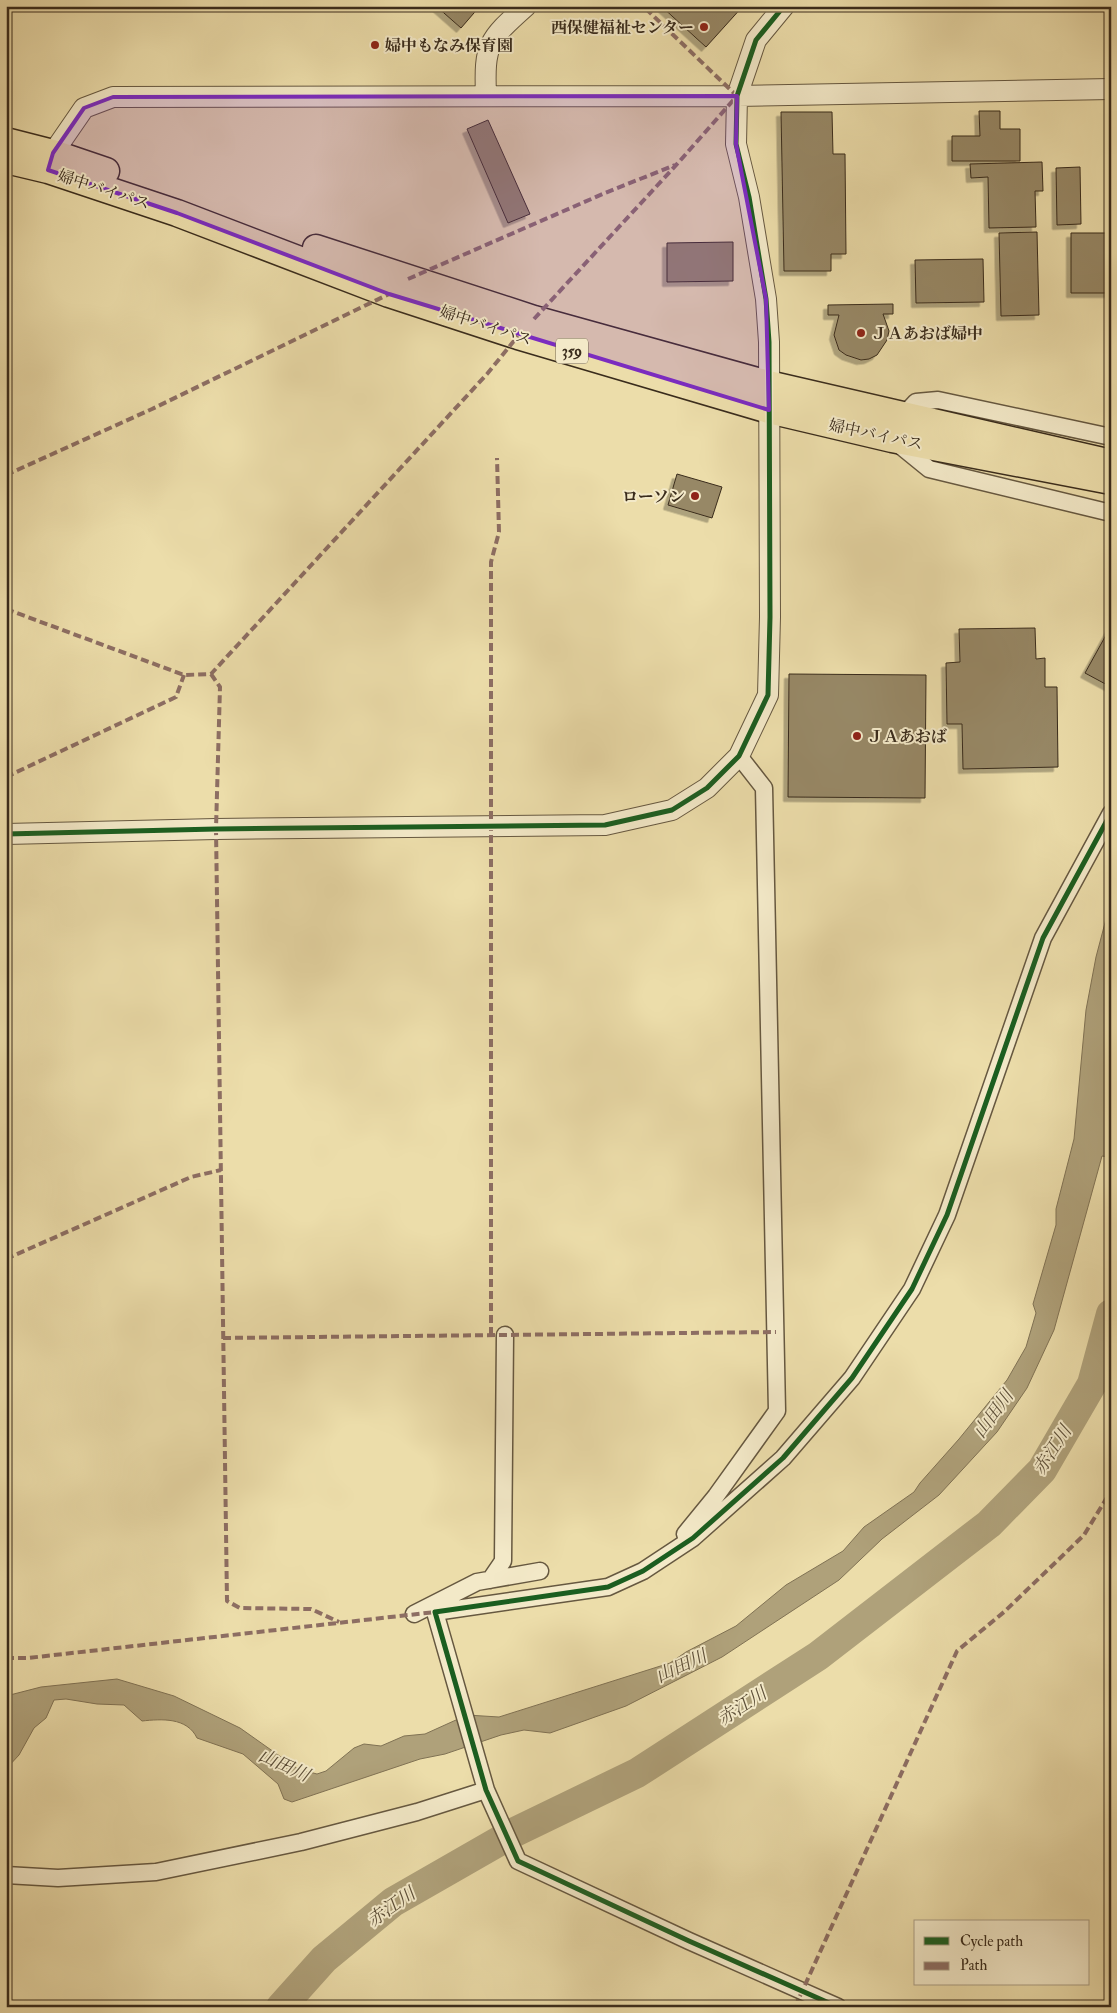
<svg xmlns="http://www.w3.org/2000/svg" width="1117" height="2013" font-family="'IM FELL Double Pica','Noto Serif JP',serif">
  <defs>
    <filter id="shadow"><feDropShadow dx="-4.5" dy="4.5" stdDeviation="0" flood-color="#0004"/></filter>
  </defs>
  <rect width="100%" height="100%" fill="#ecddaa"/>
  <filter id="stains"><feTurbulence type="fractalNoise" baseFrequency=".004" numOctaves="4"/><feColorMatrix values="0 0 0 0 .2 0 0 0 0 .09 0 0 0 0 .02 0 0 0 .5 -.17"/></filter>
  <radialGradient id="worn" r=".72"><stop offset=".6" stop-color="#630" stop-opacity="0"/><stop offset="1" stop-color="#630" stop-opacity=".3"/></radialGradient>
  <path fill="#afa17a" stroke="#807254" d="M1111,900V1153L1109,1157L1102,1156L1054,1330L1027,1388L997,1432L939,1495L882,1539L839,1580L722,1657L626,1706L550,1733L524,1730L501,1735L445,1754L420,1759L292,1802L284,1799L278,1784L243,1754L197,1738C187,1717 161,1719 142,1721L124,1705L97,1704L66,1699L54,1700L46,1718L34,1728L19,1755L6,1769V1736L11,1722L6,1716V1696L41,1687L117,1679L174,1696L240,1728L298,1769L317,1774L326,1771L354,1748L364,1744L381,1746L404,1736L425,1734L467,1715L499,1717L670,1663L686,1652L736,1626L786,1585L843,1551L864,1527L914,1492L920,1483L959,1439L1007,1380L1026,1347L1036,1313L1033,1304L1056,1225V1209L1074,1139L1086,1010L1096,957Z"/>
  <g fill="none" stroke-linecap="round" stroke-linejoin="round">
    <path stroke="#afa17a" stroke-width="30" d="M281,2007L324,1959L393,1902L515,1832L637,1773L818,1656L989,1524L1042,1470L1092,1384L1111,1314"/>
  </g>
  <path fill="#978866" stroke="#3a2c1c" filter="url(#shadow)" d="M436,6H480L461,28Z
    M661,6H743L706,47Z
    M979,111H1000V129H1020V161H952V136H980Z
    M781,112H832L833,154H845L846,254H831V271H784Z
    M488,120L530,214L508,223L467,129Z
    M1042,162L1043,191H1035L1036,227L989,228L988,177L971,178L970,164Z
    M1080,167L1081,224L1057,225L1056,168Z
    M1037,232L1039,315L1001,316L999,233Z
    M1071,233H1111V293H1071Z
    M733,242V281L667,282V243Z
    M983,259L984,302L916,303L915,260Z
    M893,304V314H883L889,331L887,340L877,355L869,359L861,360L846,355L839,350L834,335L839,315H828V305Z
    M677,474L722,487L712,518L668,505Z
    M1111,626V687L1085,673Z
    M1035,628L1036,659L1045,658V687H1057L1058,767L963,769L962,724H947L946,663L960,662L959,629Z
    M789,674L926,675L925,798L788,797Z"/>
  <g fill="none" stroke-linecap="round" stroke-linejoin="round">
    <defs>
      <path id="minor" d="M904,415L916,402L938,400L1111,437
        M897,443L929,469L1111,513
        M685,1534L716,1496L777,1411L764,788L739,756
        M490,1580L503,1561L505,1335
        M414,1614L477,1582L540,1571
        M6,1875L58,1878L156,1872L301,1842L417,1812L486,1790
        M838,2007L689,1941L518,1861L486,1790L435,1612L608,1587L643,1571L693,1538L783,1458L852,1378L912,1289L947,1215L1043,938L1111,813"/>
      <path id="tertiary" d="M486,96C484,44 488,40 526,6
        M50,164L53,153L84,108L113,97L737,96L1111,89
        M6,834L216,829L605,825L672,810L707,788L739,756L768,695L770,617L769,342L766,299L749,197L736,144L737,96L756,40L784,6"/>
      <path id="trunk" d="M6,141L53,153L106,171
        M6,160L48,170L177,213L389,294L518,336L769,410L892,439L1111,481
        M316,248L534,319L768,384L1111,463"/>
    </defs>
    <use href="#minor" stroke="#665840" stroke-width="19"/>
    <use href="#tertiary" stroke="#665840" stroke-width="22"/>
    <use href="#trunk" stroke="#3a2c1c" stroke-width="29"/>
    <use href="#minor" stroke="#f3e9c8" stroke-width="16"/>
    <use href="#tertiary" stroke="#f3e9c8" stroke-width="20"/>
    <use href="#trunk" stroke="#ecddaa" stroke-width="26"/>
    <path stroke="#8d6e63" stroke-width="4" stroke-dasharray="8 4" stroke-linecap="butt" d="M408,279L605,193L675,165
      M534,319L678,163L737,96L643,6
      M6,475L152,409L389,294
      M6,609L184,675L211,674L487,374L518,336
      M211,674L220,687L216,829L227,1601L240,1608L311,1609L339,1622
      M6,777L176,697L184,675
      M6,1259L191,1177L221,1170
      M491,1335V562L499,532L497,458
      M223,1338L776,1332
      M6,1658H28L435,1612
      M795,2007L957,1651L1004,1612L1084,1535L1111,1491"/>
    <defs>
      <path id="cycleway" d="M6,834L216,829L605,825L672,810L707,788L739,756L768,695L770,617L769,342L766,299L749,197L736,144L737,96L756,40L784,6
        M838,2007L689,1941L518,1861L486,1790L435,1612L608,1587L643,1571L693,1538L783,1458L852,1378L912,1289L947,1215L1043,938L1111,813"/>
    </defs>
    <use href="#cycleway" stroke="#f3e9c8" stroke-width="8"/>
    <use href="#cycleway" stroke="#1b5e20" stroke-width="5"/>
  </g>
  <path fill="#7b2cbf" fill-opacity="0.2" stroke="#7b2cbf" stroke-width="4" stroke-linejoin="round" d="M737,96L736,144L766,299L769,410L389,294L177,213L48,170L53,153L84,108L113,97Z"/>
  <g fill="#8f2418" stroke="#f3e9c8" stroke-width="2">
    <circle cx="704" cy="27" r="5"/>
    <circle cx="375" cy="45" r="5"/>
    <circle cx="861" cy="333" r="5"/>
    <circle cx="695" cy="496" r="5"/>
    <circle cx="857" cy="736" r="5"/>
  </g>
  <g text-anchor="middle" stroke-width="4" stroke-linejoin="round" paint-order="stroke">
    <rect fill="#f3e9c8" stroke="#726550" stroke-width="1" x="556" y="338.5" width="32" height="25" rx="4"/>
    <g font-size="15" font-weight="bold" fill="#3a2c1c">
      <text x="572" y="356">359</text>
    </g>
    <g font-size="16" font-weight="bold" fill="#3a2c1c" stroke="#f3e9c8" text-anchor="start">
      <text x="694" y="33" text-anchor="end">西保健福祉センター</text>
      <text x="385" y="51">婦中もなみ保育園</text>
      <text x="871" y="339">ＪＡあおば婦中</text>
      <text x="685" y="502" text-anchor="end">ローソン</text>
      <text x="867" y="742">ＪＡあおば</text>
    </g>
    <g font-size="16" fill="#3a2c1c" stroke="#f3e9c8">
      <text transform="translate(104 189) rotate(18)" y="6">婦中バイパス</text>
      <text transform="translate(486 325) rotate(18)" y="6">婦中バイパス</text>
      <text transform="translate(876 434) rotate(12)" y="6">婦中バイパス</text>
    </g>
    <g font-size="18" font-style="italic" fill="#5d4f38" stroke="#f3e9c8">
      <text transform="translate(993 1414) rotate(-54)" y="6">山田川</text>
      <text transform="translate(1052 1450) rotate(-57)" y="6">赤江川</text>
      <text transform="translate(681 1666) rotate(-25)" y="6">山田川</text>
      <text transform="translate(742 1706) rotate(-33)" y="6">赤江川</text>
      <text transform="translate(284 1765) rotate(24)" y="6">山田川</text>
      <text transform="translate(391 1907) rotate(-35)" y="6">赤江川</text>
    </g>
  </g>
  <rect width="1117" height="2013" fill="none" stroke="#ecddaa" stroke-width="25"/>
  <rect x="8" y="8" width="1102" height="1998" fill="none" stroke="#3a2c1c" stroke-width="2.5"/>
  <rect x="12" y="12" width="1092" height="1988" fill="none" stroke="#3a2c1c"/>
  <rect x="914" y="1920" width="175" height="65" fill="#f3e9c8" stroke="#a99d83"/>
  <rect x="924" y="1937" width="25" height="8" fill="#1b5e20" stroke="#a99d83"/>
  <text x="960" y="1946" font-size="15" fill="#3a2c1c">Cycle path</text>
  <rect x="924" y="1962" width="25" height="8" fill="#8d6e63" stroke="#a99d83"/>
  <text x="960" y="1970" font-size="15" fill="#3a2c1c">Path</text>
  <rect width="100%" height="100%" filter="url(#stains)"/>
  <rect width="100%" height="100%" fill="url(#worn)"/>
</svg>
